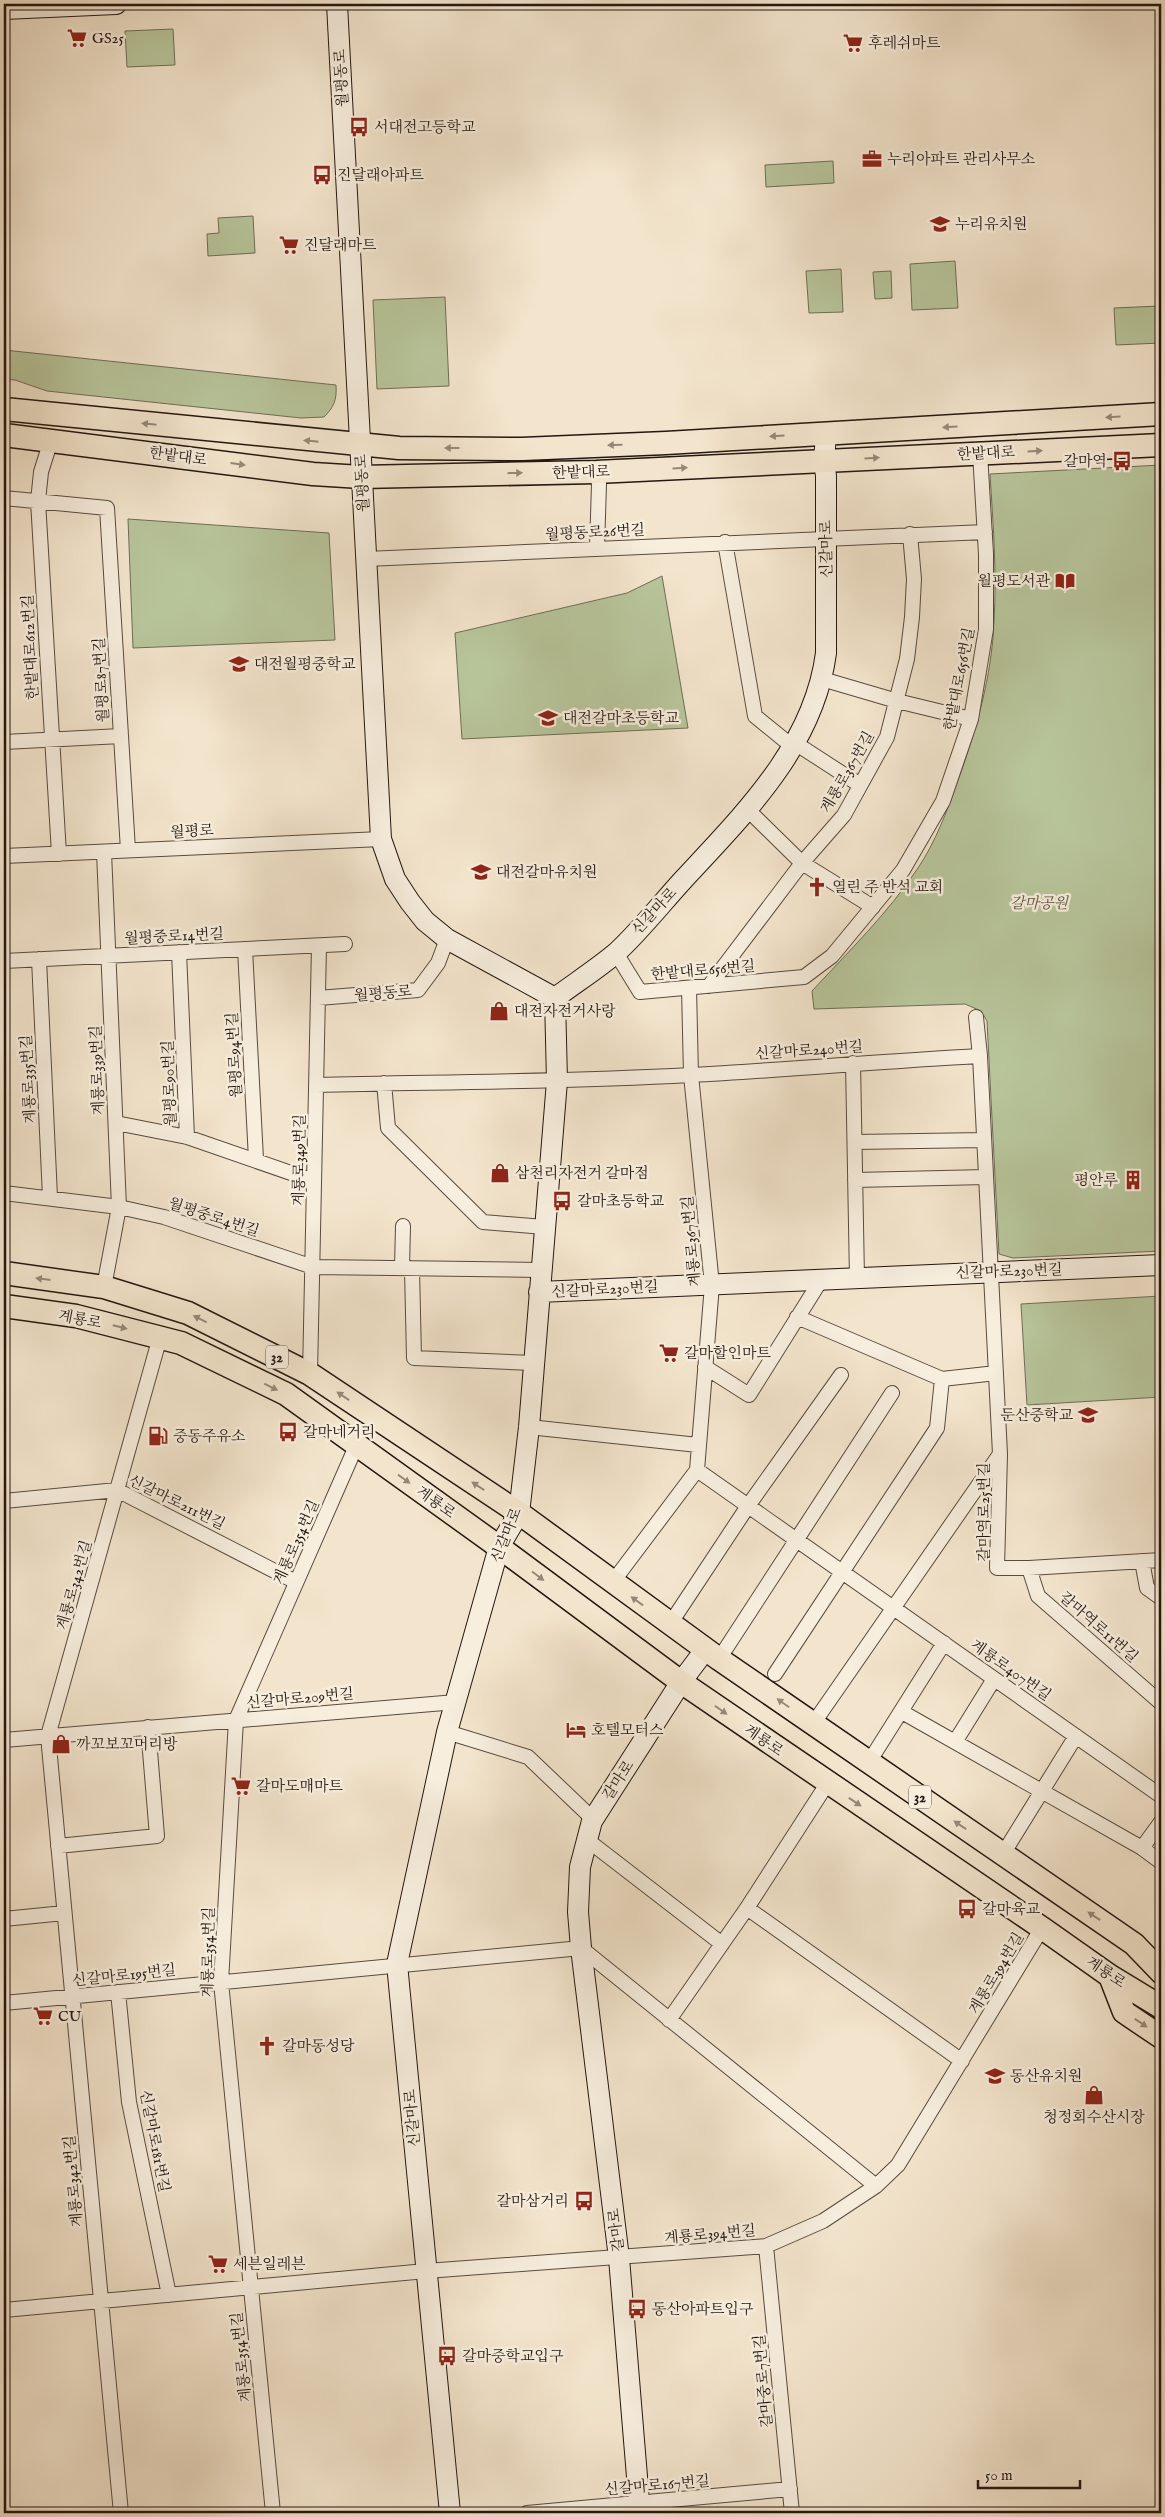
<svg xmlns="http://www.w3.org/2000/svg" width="1165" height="2517" font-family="'IM FELL English','Noto Serif KR',serif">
  <rect width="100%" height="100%" fill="#f3e5cd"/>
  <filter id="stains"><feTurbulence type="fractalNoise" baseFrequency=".004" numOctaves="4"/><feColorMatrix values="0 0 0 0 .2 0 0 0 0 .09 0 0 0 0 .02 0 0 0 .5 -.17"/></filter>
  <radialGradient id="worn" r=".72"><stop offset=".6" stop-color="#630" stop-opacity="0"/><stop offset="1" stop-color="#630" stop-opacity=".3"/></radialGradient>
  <path fill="#b8c59b" stroke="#6e6e56" d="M173,29L175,65L127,67L125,31Z
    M833,161L834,183L766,187L765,165Z
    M253,216L255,253L208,256L207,234L219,233L218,218Z
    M955,261L958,308L912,310L910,264Z
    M841,269L843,312L809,313L806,271Z
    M891,271L892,298L875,299L873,272Z
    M445,297L449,386L377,389L373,300Z
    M1160,306L1161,343L1116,345L1114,308Z
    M4,350L336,385C337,400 334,407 324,417L301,418L47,391L15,380L4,379Z
    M1161,465V1251L1013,1258L999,1254L987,1021L981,1011L965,1004L814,1009L812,991C849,951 888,913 918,868C935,843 947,811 957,783C976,731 992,676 994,621C997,572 993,523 990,474Z
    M128,519L329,533L335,640L133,648Z
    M662,576L688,728L462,739L455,633L627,593Z
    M1161,1296V1397L1027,1405L1021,1304Z"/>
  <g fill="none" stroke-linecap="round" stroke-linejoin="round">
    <defs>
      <path id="street" d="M51,440L41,472L38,501L59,854
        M596,472L599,484L597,548
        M4,498L107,508L128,850
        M725,542L755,716L793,747
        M366,559L985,532
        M822,679L897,701L971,719
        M4,742L121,736
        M795,743L860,785
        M748,810L802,863L873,907
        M4,856L381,839
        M245,949L256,1159
        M179,952L187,1137
        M616,953L640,992L804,977L832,956L903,870L943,801L971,719L986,629V554L980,453
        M39,959L50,1197
        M4,961L345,944
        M709,986L802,863L844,815L887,737L907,659L912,617L914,579L910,534
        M318,998L418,990L438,963L447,939
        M976,1017L980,1056
        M853,1063L857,1278
        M384,1083L388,1128L483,1222L544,1227
        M316,1085C441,1082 566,1082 690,1075C787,1070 883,1061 980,1056L1000,1454L997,1568H1029L1161,1560
        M116,1123L187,1137L314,1181
        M855,1142L984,1140
        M855,1180L986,1177
        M4,1193L119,1207L164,1217L313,1267L540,1270
        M402,1268L403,1226
        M412,1269L414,1358L533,1363
        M104,1287L119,1207L104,852
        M797,1317L942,1379L996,1373
        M705,1367L749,1395L821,1280
        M310,1374L319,946
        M529,1427L698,1445
        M697,1470L1161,1796
        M4,1501L117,1490L296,1582
        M1142,1561L1147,1588L1161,1598
        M1029,1568L1038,1596L1161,1703
        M612,1583L697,1470L712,1285L691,1075L689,988
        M670,1624L748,1506L841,1375
        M719,1659L892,1393
        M775,1674L937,1428L942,1379
        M902,1712L1142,1848L1161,1862
        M813,1724L1000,1454
        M447,1732L528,1757L593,1819
        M4,1740L456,1702
        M955,1742L994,1679
        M869,1762L944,1643
        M586,1839L722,1944
        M58,1846L157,1836L148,1727
        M1142,1848L1161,1822
        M1003,1854L1076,1736
        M747,1908L962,2061
        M4,1919L64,1913
        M118,1992L129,2102L169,2295
        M4,2003L581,1948L876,2186
        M669,2020L747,1908L827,1784
        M766,2246L792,2513
        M4,2310L426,2271L766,2246L823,2221L876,2186L898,2165L1042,1928
        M121,2513L48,1736L160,1337
        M273,2513L221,1982L236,1720L357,1444
        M527,2513L790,2489"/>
      <path id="secondary" d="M337,4L381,839L395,879L410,902L425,921L447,939L555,998
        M4,9L116,4
        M555,998C575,983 597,969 616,953C640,931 661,904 683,880C744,814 814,746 826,653V476L824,461L826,434
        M539,1292L1161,1265
        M450,2513L397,1964L447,1732L499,1547L519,1513L529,1427L557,1081L555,998
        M640,2513L619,2258L581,1948L578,1912L580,1867L592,1821L681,1682L705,1650"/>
      <path id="primary" d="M4,409L399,448L522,449L666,443L1161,414
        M4,435L313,474L361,477L596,472L1161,445
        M4,1273L104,1287L188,1313L310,1374L519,1513L719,1659L1134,1944L1161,1972
        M4,1306L76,1316L181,1343L286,1394L499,1547L681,1682L1042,1928L1110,1976L1161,2007
        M1110,1976L1124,2012L1161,2037"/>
    </defs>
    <use href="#street" stroke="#584a3f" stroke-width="16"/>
    <use href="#secondary" stroke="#241710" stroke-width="22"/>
    <use href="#primary" stroke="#241710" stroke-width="25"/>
    <use href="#street" stroke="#f7eede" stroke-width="14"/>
    <use href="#secondary" stroke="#f7eede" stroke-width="20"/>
    <use href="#primary" stroke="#f3e5cd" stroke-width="22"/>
  </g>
  <defs><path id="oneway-solid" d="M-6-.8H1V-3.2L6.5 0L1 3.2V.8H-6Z" transform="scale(1.25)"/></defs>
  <g fill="#968878">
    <use href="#oneway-solid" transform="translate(1113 417) rotate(177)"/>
    <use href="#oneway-solid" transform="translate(149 424) rotate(-174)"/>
    <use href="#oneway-solid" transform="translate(950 427) rotate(177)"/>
    <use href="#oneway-solid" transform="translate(777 436) rotate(177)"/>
    <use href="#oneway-solid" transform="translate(311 441) rotate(-174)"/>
    <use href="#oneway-solid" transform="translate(615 445) rotate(178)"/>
    <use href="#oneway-solid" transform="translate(452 448) rotate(-180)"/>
    <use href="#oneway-solid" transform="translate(1035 451) rotate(-3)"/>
    <use href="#oneway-solid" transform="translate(872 458) rotate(-3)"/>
    <use href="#oneway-solid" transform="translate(238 464) rotate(8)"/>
    <use href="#oneway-solid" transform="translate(680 468) rotate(-3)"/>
    <use href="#oneway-solid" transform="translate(515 473) rotate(-1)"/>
    <use href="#oneway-solid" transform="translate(43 1279) rotate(-173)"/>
    <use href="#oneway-solid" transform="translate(200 1319) rotate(-153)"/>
    <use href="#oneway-solid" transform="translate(120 1327) rotate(14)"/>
    <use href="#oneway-solid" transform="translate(271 1387) rotate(26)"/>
    <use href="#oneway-solid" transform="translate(343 1396) rotate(-146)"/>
    <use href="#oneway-solid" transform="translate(404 1479) rotate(36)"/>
    <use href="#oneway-solid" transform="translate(478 1486) rotate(-147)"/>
    <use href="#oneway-solid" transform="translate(538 1576) rotate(37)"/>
    <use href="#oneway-solid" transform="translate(637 1601) rotate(-144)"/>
    <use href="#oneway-solid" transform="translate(783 1703) rotate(-145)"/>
    <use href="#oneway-solid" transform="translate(721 1710) rotate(35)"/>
    <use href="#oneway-solid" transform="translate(855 1802) rotate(34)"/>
    <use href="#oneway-solid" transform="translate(960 1825) rotate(-146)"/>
    <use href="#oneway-solid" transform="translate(1094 1916) rotate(-146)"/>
    <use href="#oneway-solid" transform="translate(1141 2023) rotate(34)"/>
  </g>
  <defs>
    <symbol id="supermarket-bare" viewBox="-9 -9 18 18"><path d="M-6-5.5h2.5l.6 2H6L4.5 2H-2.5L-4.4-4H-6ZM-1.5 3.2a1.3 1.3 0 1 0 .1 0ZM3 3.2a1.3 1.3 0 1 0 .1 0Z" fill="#8f2418" stroke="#f7eede" stroke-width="2.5" paint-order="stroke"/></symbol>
    <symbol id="bus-bare" viewBox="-9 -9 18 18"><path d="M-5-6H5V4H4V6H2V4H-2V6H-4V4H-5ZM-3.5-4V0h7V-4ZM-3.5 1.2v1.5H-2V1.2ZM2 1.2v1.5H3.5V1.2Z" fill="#8f2418" stroke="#f7eede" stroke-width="2.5" paint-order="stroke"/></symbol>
    <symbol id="office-bare" viewBox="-9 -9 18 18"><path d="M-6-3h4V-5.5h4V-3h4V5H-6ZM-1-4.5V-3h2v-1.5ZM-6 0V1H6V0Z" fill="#8f2418" stroke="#f7eede" stroke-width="2.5" paint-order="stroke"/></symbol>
    <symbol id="school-bare" viewBox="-9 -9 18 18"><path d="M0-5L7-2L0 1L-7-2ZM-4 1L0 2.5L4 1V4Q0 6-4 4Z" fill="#8f2418" stroke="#f7eede" stroke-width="2.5" paint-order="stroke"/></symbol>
    <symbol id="library-bare" viewBox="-9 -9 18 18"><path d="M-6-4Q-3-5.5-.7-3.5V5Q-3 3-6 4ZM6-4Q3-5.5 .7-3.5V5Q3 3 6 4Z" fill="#8f2418" stroke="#f7eede" stroke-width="2.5" paint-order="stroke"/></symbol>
    <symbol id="church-bare" viewBox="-9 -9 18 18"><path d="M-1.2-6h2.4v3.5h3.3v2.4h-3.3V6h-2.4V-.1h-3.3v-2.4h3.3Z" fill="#8f2418" stroke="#f7eede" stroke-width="2.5" paint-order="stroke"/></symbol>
    <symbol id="shop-bare" viewBox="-9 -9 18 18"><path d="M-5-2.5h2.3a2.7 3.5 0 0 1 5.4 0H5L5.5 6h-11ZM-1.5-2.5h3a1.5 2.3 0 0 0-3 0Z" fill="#8f2418" stroke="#f7eede" stroke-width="2.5" paint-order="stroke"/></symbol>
    <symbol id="building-bare" viewBox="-9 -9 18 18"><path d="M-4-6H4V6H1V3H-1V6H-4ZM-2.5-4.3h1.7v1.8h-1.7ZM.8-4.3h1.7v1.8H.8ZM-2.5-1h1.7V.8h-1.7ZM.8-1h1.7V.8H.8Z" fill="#8f2418" stroke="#f7eede" stroke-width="2.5" paint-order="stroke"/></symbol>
    <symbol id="fuel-bare" viewBox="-9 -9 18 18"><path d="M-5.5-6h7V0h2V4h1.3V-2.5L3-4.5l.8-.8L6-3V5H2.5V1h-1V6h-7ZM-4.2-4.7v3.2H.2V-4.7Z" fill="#8f2418" stroke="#f7eede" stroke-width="2.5" paint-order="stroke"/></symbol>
    <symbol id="hotel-bare" viewBox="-9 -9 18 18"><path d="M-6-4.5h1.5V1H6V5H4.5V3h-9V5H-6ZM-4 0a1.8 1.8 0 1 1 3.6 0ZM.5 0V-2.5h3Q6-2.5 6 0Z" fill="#8f2418" stroke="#f7eede" stroke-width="2.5" paint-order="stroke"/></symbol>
  </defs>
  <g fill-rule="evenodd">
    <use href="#supermarket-bare" x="63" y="24" width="28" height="28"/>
    <use href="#supermarket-bare" x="839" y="29" width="28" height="28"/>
    <use href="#bus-bare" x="345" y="113" width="28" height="28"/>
    <use href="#office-bare" x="858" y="145" width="28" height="28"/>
    <use href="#bus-bare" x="308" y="161" width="28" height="28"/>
    <use href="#school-bare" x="926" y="210" width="28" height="28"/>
    <use href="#supermarket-bare" x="275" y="231" width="28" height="28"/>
    <use href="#bus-bare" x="1108" y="447" width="28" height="28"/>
    <use href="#library-bare" x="1051" y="567" width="28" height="28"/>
    <use href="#school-bare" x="225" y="650" width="28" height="28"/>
    <use href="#school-bare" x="534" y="704" width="28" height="28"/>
    <use href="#school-bare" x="467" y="858" width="28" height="28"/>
    <use href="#church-bare" x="803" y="873" width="28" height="28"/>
    <use href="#shop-bare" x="485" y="997" width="28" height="28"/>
    <use href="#shop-bare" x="486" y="1159" width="28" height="28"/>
    <use href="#building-bare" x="1119" y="1166" width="28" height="28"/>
    <use href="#bus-bare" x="548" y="1187" width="28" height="28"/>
    <use href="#supermarket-bare" x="655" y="1339" width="28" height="28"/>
    <use href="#school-bare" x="1074" y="1401" width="28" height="28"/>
    <use href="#bus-bare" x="274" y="1418" width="28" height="28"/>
    <use href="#fuel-bare" x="144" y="1422" width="28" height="28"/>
    <use href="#hotel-bare" x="562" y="1716" width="28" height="28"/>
    <use href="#shop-bare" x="47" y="1730" width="28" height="28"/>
    <use href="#supermarket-bare" x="227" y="1772" width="28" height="28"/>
    <use href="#bus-bare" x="953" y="1895" width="28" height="28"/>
    <use href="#supermarket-bare" x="29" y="2002" width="28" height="28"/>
    <use href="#church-bare" x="253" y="2032" width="28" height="28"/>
    <use href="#school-bare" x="981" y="2062" width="28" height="28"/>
    <use href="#shop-bare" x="1080" y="2081" width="28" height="28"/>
    <use href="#bus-bare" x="570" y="2187" width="28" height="28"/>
    <use href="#supermarket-bare" x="204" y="2250" width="28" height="28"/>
    <use href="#bus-bare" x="623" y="2295" width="28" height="28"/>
    <use href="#bus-bare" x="433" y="2342" width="28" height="28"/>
  </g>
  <g text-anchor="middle" stroke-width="5" stroke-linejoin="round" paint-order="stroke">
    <g fill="#f7eede" stroke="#63584e" stroke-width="1">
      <rect x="266" y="1345.5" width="22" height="23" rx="4"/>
      <rect x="909" y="1785.5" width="22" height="23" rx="4"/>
    </g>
    <g font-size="14" font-weight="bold" fill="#241710">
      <text x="277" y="1362">32</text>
      <text x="920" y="1802">32</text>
    </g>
    <g font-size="15" fill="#241710" stroke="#f7eede" text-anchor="start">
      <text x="92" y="43">GS25</text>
      <text x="868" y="48">후레쉬마트</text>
      <text x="374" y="132">서대전고등학교</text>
      <text x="887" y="164">누리아파트 관리사무소</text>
      <text x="337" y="180">진달래아파트</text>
      <text x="955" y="229">누리유치원</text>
      <text x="304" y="250">진달래마트</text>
      <text x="1107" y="466" text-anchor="end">갈마역</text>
      <text x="1050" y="586" text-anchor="end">월평도서관</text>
      <text x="254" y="669">대전월평중학교</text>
      <text x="563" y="723">대전갈마초등학교</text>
      <text x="496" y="877">대전갈마유치원</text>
      <text x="832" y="892">열린 주 반석 교회</text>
      <text x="514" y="1016">대전자전거사랑</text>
      <text x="515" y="1178">삼천리자전거 갈마점</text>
      <text x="1118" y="1185" text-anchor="end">평안루</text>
      <text x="577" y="1206">갈마초등학교</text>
      <text x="684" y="1358">갈마할인마트</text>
      <text x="1073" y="1420" text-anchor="end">둔산중학교</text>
      <text x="303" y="1437">갈마네거리</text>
      <text x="173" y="1441">중동주유소</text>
      <text x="591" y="1735">호텔모터스</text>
      <text x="76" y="1749">까꼬보꼬머리방</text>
      <text x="256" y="1791">갈마도매마트</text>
      <text x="982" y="1914">갈마육교</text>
      <text x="58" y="2021">CU</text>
      <text x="282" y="2051">갈마동성당</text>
      <text x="1010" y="2081">동산유치원</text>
      <text x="1094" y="2122" text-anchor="middle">청정회수산시장</text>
      <text x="569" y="2206" text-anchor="end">갈마삼거리</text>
      <text x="233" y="2269">세븐일레븐</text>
      <text x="652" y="2314">동산아파트입구</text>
      <text x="462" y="2361">갈마중학교입구</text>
    </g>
    <g font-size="15" fill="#241710" stroke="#f7eede">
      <text transform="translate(341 78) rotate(-93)" y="5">월평동로</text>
      <text transform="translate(986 453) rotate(-3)" y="5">한밭대로</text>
      <text transform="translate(178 456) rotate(8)" y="5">한밭대로</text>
      <text transform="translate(581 472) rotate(-2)" y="5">한밭대로</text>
      <text transform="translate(362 483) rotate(-93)" y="5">월평동로</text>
      <text transform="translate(595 532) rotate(-3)" y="5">월평동로26번길</text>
      <text transform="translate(826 549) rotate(-91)" y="5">신갈마로</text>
      <text transform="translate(30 647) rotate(-93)" y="5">한밭대로612번길</text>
      <text transform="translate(959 679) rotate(-79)" y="5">한밭대로656번길</text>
      <text transform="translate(101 680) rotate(-93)" y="5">월평로87번길</text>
      <text transform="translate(847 772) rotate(-60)" y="5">계룡로367번길</text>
      <text transform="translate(192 831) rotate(-3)" y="5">월평로</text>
      <text transform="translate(654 911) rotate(-47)" y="5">신갈마로</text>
      <text transform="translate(174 936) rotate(-3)" y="5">월평중로14번길</text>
      <text transform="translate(703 970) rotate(-5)" y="5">한밭대로656번길</text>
      <text transform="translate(383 993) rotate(-5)" y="5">월평동로</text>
      <text transform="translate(809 1050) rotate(-4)" y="5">신갈마로240번길</text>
      <text transform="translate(234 1055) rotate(-93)" y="5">월평로94번길</text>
      <text transform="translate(97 1070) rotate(-92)" y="5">계룡로339번길</text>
      <text transform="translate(28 1079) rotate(-93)" y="5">계룡로335번길</text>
      <text transform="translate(169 1083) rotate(-92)" y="5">월평로90번길</text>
      <text transform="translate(299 1160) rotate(-89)" y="5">계룡로349번길</text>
      <text transform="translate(214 1217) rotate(18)" y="5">월평중로4번길</text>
      <text transform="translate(691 1241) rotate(-95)" y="5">계룡로367번길</text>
      <text transform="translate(1009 1271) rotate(-2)" y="5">신갈마로230번길</text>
      <text transform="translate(605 1289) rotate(-3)" y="5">신갈마로230번길</text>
      <text transform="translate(80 1319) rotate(11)" y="5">계룡로</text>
      <text transform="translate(177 1502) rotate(26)" y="5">신갈마로211번길</text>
      <text transform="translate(436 1502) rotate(36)" y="5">계룡로</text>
      <text transform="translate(984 1512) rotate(-90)" y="5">갈마역로25번길</text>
      <text transform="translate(506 1535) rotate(-68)" y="5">신갈마로</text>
      <text transform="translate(296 1542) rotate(-66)" y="5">계룡로354번길</text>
      <text transform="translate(74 1585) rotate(-74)" y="5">계룡로342번길</text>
      <text transform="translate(1099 1627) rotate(41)" y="5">갈마역로11번길</text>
      <text transform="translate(1011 1670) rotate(35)" y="5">계룡로407번길</text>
      <text transform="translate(300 1698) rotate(-5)" y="5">신갈마로209번길</text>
      <text transform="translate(764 1740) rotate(35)" y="5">계룡로</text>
      <text transform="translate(618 1780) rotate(-57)" y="5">갈마로</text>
      <text transform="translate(208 1952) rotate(-89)" y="5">계룡로354번길</text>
      <text transform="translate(1106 1972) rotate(34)" y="5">계룡로</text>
      <text transform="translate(996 1973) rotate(-59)" y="5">계룡로394번길</text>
      <text transform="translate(124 1975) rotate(-6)" y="5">신갈마로195번길</text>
      <text transform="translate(412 2118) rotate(-95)" y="5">신갈마로</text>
      <text transform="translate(155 2141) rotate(79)" y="5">신갈마로181번길</text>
      <text transform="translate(73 2181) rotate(-95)" y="5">계룡로342번길</text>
      <text transform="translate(616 2230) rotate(-97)" y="5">갈마로</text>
      <text transform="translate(710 2234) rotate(-5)" y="5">계룡로394번길</text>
      <text transform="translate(241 2357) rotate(-96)" y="5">계룡로354번길</text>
      <text transform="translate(763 2381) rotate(-95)" y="5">갈마중로7번길</text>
      <text transform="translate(657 2485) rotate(-5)" y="5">신갈마로167번길</text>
    </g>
    <g font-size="15" font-style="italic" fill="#585441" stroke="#f7eede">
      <text x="1039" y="908">갈마공원</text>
    </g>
  </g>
  <rect width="1165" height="2517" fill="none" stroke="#f3e5cd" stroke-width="20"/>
  <rect x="5" y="5" width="1155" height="2507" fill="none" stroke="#241710" stroke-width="2.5"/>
  <rect x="10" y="10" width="1145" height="2497" fill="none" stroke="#241710"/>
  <path d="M978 2480v8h102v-8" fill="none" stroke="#241710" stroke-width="2.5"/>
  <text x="985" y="2480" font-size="15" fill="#241710" stroke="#f7eede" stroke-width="4" paint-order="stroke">50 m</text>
  <rect width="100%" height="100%" filter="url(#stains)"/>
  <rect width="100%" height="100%" fill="url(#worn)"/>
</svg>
